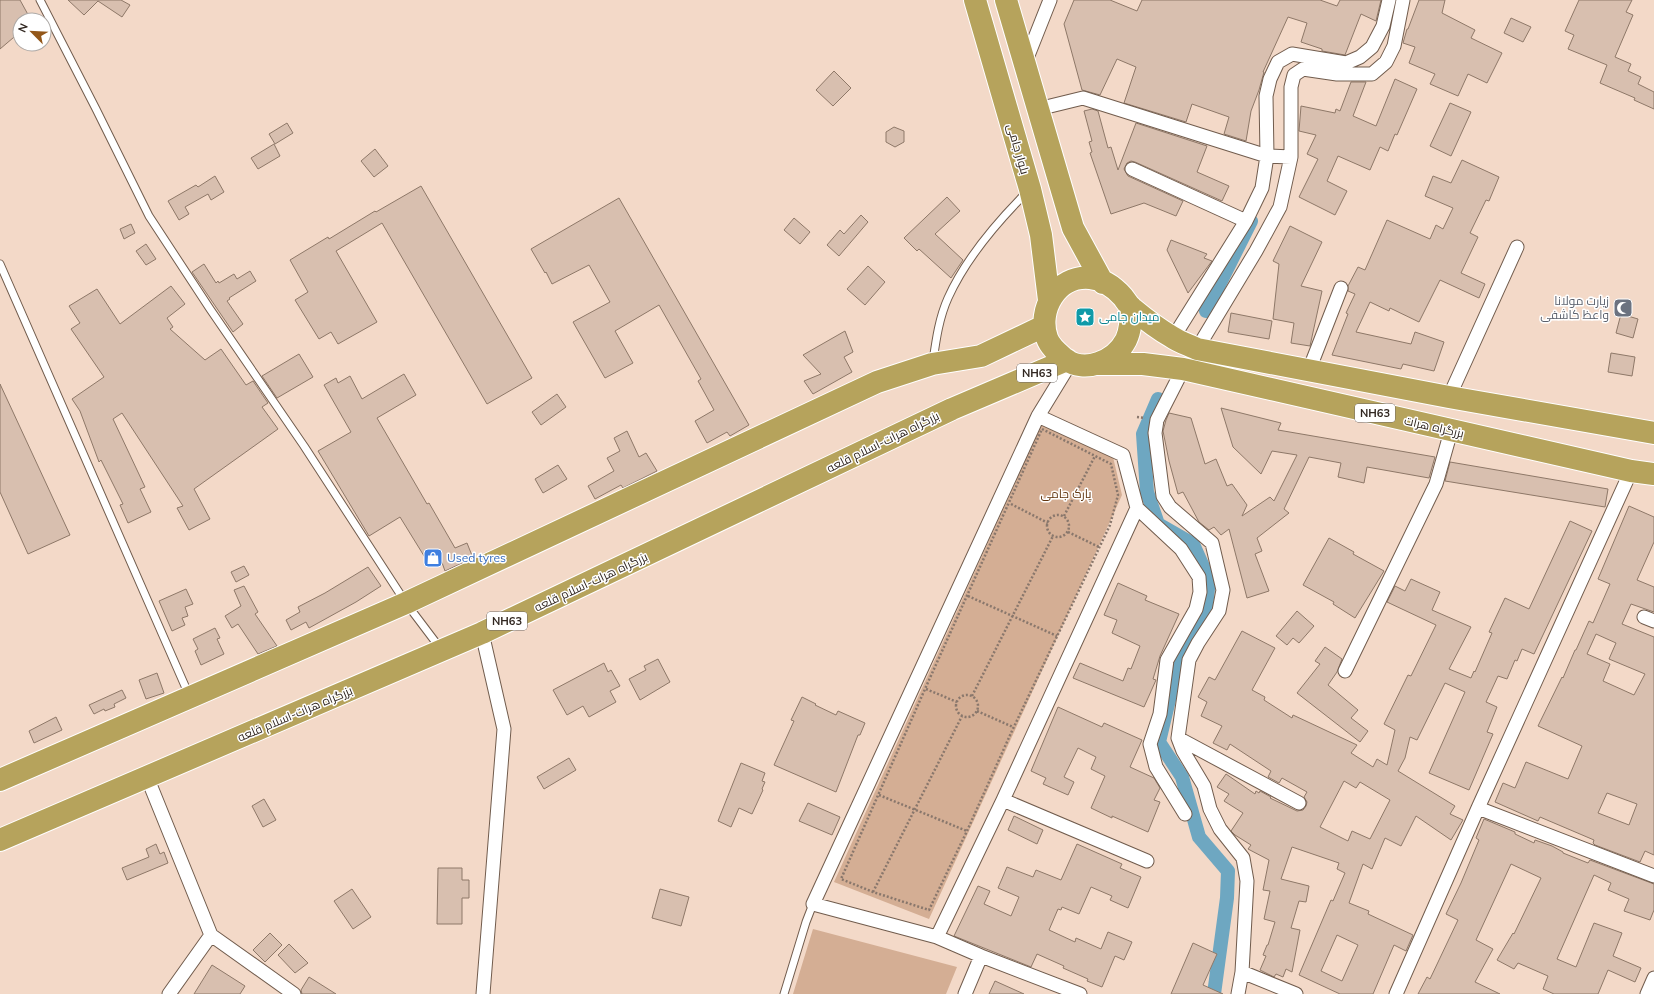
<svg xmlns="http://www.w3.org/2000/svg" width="1654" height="994" font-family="Mulish,Cairo,sans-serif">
  <rect width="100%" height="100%" fill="#f3d9c8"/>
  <path fill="#d4ae94" d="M1042,424L1113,457L1122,495L929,919L834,882Z
    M813,929L957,967L946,994H793Z"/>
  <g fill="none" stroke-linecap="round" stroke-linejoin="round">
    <path stroke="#6ea7c1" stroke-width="14" d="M1206,311L1251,221
      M1158,399L1143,434L1147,492L1158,524L1193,544L1209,580L1205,616L1179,658L1159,742L1182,777L1199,837L1228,871L1227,898L1214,994"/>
  </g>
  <path fill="#d8bfaf" stroke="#8e7868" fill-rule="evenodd" d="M0,0H20L31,20H20V32L0,49Z
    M68,0H121L130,5L122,17L98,1L84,15Z
    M1074,0H1110L1137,11L1142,0H1320L1337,6L1340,0H1381L1376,21L1361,14L1345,55L1322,51V49L1301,42L1307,23L1288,17L1263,72H1264L1259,90L1251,111L1246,141L1224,134L1229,117L1192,104L1186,122L1124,103L1136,67L1117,59L1100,95L1082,90L1064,24Z
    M1419,0H1445L1442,13L1475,30L1471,38L1502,53L1487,83L1468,74L1458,96L1430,84L1435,74L1409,63L1415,47L1403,43L1407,29H1408Z
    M1579,0H1632L1626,12L1633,15L1615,57L1631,64L1628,71L1641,77L1638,84L1654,92V109L1634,100L1635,98L1600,83L1607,65L1568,49L1574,35L1565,31Z
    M1511,18L1531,27L1523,42L1504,33Z
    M834,71L851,88L833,106L816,90Z
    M1395,79L1417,89L1397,135L1395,134L1388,151L1380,147L1370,170L1338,156L1327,181L1347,191L1335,215L1299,197L1318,159L1307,154L1316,135L1299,131L1301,106L1335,113L1336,109L1340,111L1351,82H1366L1353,116L1376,126Z
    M1450,103L1471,112L1451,156L1430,146Z
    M1092,109L1098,111L1108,148L1111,147L1118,170L1136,123L1207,146L1197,172L1229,186L1222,201L1135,162L1131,161L1127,163L1124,169L1128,176L1183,201L1176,216L1144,203L1111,214L1090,153L1092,152L1089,142L1092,141L1084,111Z
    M287,123L293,133L275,144L269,134Z
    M894,127L904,131V142L895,147L886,142V132Z
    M274,144L280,156L258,169L251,158Z
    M375,149L388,166L374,177L361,161Z
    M1462,160L1499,177L1489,201L1486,200L1470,233L1478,237L1461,273L1485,284L1479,298L1440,280L1419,322L1390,308L1389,311L1370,302L1356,332L1411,344L1415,332L1444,342L1434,371L1403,364L1401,369L1332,355L1348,314L1346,313L1355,294L1348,291V286L1358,267L1365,270L1387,220L1430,239L1436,225L1443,229L1453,208L1425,196L1433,176L1451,183Z
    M215,176L224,192L211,200L208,194L185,207L189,214L179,220L168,201L196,185L198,187Z
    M421,186L532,378L487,404L382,223L336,251L377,322L338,344L331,332L319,339L295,300L308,292L290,260L328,237L329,239L375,211L376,212Z
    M947,197L960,211L935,234L963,260L951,278L919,249L917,251L904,238Z
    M619,198L749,425L730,436L727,432L707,443L695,421L714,410L698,381L701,379L659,305L615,331L633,363L605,378L573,322L610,302L589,265L552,284L546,272L545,273L531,249Z
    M861,215L868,222L839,256L827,245L840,230L844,234Z
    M794,218L810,232L800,244L784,230Z
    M131,224L135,233L124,239L120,229Z
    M1290,226L1322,242L1301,286L1322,291L1310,346L1291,343L1294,323L1273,319L1279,264L1273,261Z
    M1171,240L1207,254L1204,258L1212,261L1188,293L1167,250Z
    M146,244L156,259L146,265L136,251Z
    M204,264L216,283L218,281L219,283L234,274L237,279L250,271L256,281L229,298L230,299L227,301L243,324L233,332L192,272Z
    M868,266L885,282L865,305L847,289Z
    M171,286L185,304L167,318L173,327L170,329L205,360L221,349L246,385L253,381L268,403L262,407L278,429L194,489L210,519L189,530L177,508L183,506L122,413L113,419L145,487L140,489L151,512L128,523L120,505L123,504L101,460L99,462L80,411L72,399L104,377L71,329L80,323L69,306L97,289L120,324Z
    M1231,313L1272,321L1269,339L1228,332Z
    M1621,314L1638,319L1633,338L1616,333Z
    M845,331L853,352L844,357L852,372L813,394L804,381L821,374L803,355Z
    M1611,353L1635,357L1632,376L1608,372Z
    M299,354L313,377L277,398L262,376Z
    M404,374L416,395L377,418L427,504L429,503L455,548L467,543L473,558L445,571L440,557L429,564L400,517L369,536L318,451L351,432L324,385L336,378L338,383L350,376L362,399Z
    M0,384L70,535L28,554L0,492Z
    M557,394L566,407L541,425L532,412Z
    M1221,408L1281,423L1278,430L1435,457L1429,478L1367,467L1364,483L1338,477L1341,463L1309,457L1284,509L1289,513L1257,538L1262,551L1255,554L1269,591L1247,598L1229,529L1221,535L1214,527L1209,530L1199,522L1183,492L1178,494L1169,461L1163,431L1166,420L1169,413L1191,418L1205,464L1216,459L1227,486L1232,484L1247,505L1242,516L1270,497L1274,501L1297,455L1272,451L1261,474L1233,447Z
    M627,431L639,457L646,453L657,471L623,488L621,485L595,499L588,486L614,471L607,458L620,451L614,438Z
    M1450,462L1608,489L1605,507L1445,481Z
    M558,465L567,479L543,493L535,479Z
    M1629,506L1654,517V542L1637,580L1654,587V612L1631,604L1622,624L1654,637V855L1645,851L1640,862L1595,845L1593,843L1594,840L1540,817L1538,821L1495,802L1503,783L1515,788L1526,762L1568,779L1582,746L1538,726L1562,677L1563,678L1575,650H1576L1589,621L1593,623L1610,584L1598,579ZM1596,634L1616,643L1609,659L1645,674L1634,695L1603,681L1610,664L1587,654ZM1607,793L1637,804L1629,825L1598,813Z
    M1570,521L1592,531L1534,654L1522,649L1517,661L1515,660L1507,679L1498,676L1486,702L1497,707L1487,732L1493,734L1469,790L1429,773L1465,692L1445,683L1417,740L1410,737L1405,758L1398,771L1455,806L1450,814L1463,820L1451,840L1416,816L1401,846L1385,838L1372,869L1363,864L1349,903L1369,911L1368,914L1413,935L1406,951L1394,945L1373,994H1340L1299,975L1331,900L1333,901L1345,873L1337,869L1339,863L1292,847L1281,879L1309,886L1306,902L1299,901L1291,928L1300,930L1292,972L1286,969L1283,977L1276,974L1274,977L1260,970L1266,956L1263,955L1267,945H1268L1275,922L1264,919L1270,891L1263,890L1269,860L1248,849L1251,845L1235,835L1231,831L1243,813L1224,801L1229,794L1217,787L1226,774L1255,794L1256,791L1259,793L1260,791L1271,797L1270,798L1297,811L1303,810L1306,806L1307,802L1304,797L1307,792L1282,778L1279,783L1268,777L1271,771L1230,744L1227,750L1213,743L1222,726L1201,716L1207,702L1198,697L1209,677L1215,680L1242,631L1275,648L1252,690L1265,697L1264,700L1292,718L1293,715L1357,745L1351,753L1373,767L1377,759L1387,765L1395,730L1384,724L1408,675L1411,676L1436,625L1387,602L1395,586L1405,591L1411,579L1440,592L1432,610L1471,627L1449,669L1471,678L1474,671L1475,672L1492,633L1489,632L1505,598L1529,609ZM1344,781L1356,788L1360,782L1390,800L1370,839L1352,831L1348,841L1320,827ZM1337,935L1358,945L1342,981L1321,971Z
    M1329,538L1354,552L1353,554L1384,571L1355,618L1333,604L1334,602L1303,585Z
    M244,566L249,575L236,582L231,572Z
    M368,567L381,586L356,602L309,628L306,622L291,630L286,620L300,612L298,607L325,593Z
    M1118,583L1147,596L1145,600L1179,614L1160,656L1153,679L1156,680L1144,707L1073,678L1080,663L1123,681L1128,668L1131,669L1140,646L1112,633L1117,620L1104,615Z
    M244,586L258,612L255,614L277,646L258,654L238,624L232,628L225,616L241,606L234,590Z
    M186,589L193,604L185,607L188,616L182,618L185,625L172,631L159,601Z
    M1297,611L1314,626L1299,643L1293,638L1287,645L1276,636Z
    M215,628L220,638L217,639L224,654L201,665L195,651L198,649L193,639Z
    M1325,647L1342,659L1337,672L1328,685L1358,710L1351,718L1368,731L1360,742L1297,693L1320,664L1315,661Z
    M658,659L670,682L640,700L629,679L646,670L644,666Z
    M604,663L608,672L611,670L620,686L610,691L616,702L589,717L583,706L567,715L553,690Z
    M157,673L164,693L146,699L139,680Z
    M122,690L126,698L114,704L115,707L105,711L104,709L94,714L89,705Z
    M802,697L816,704L815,705L836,715L838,711L865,723L860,735H858L836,792L774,765L794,721L791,720Z
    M1058,707L1102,727L1104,723L1142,740L1130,767L1154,778L1160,788L1154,800L1160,802L1148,832L1112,816V818L1091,808L1105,776L1091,769L1096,757L1078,748L1064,777L1074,782L1068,795L1043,784L1046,778L1031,771Z
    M56,717L62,730L34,743L29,731Z
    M569,758L576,770L544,789L537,777Z
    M741,763L765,773L762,781L765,782L762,789L763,790L752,814L739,808L731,827L718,821Z
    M264,799L276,820L263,827L252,806Z
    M808,803L840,817L832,835L799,821Z
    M1014,816L1043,830L1037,844L1008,830Z
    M1484,819L1515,832V834L1534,843L1535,840L1552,846L1563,852V853L1588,863L1590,860L1654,884V910L1650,920L1624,911L1629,899L1608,890L1611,883L1594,875L1557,959L1576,967L1594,923L1622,933L1613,956L1641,968L1635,982L1608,970L1598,994H1554L1543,989L1548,976L1518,963L1514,969L1497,960L1513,933L1514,934L1541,878L1511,864L1476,940L1493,949L1475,982L1500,994H1418L1427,977L1430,979L1458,920L1446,914L1461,883L1479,840L1476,838Z
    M156,844L160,854L164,852L168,863L127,880L122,868L149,857L146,849Z
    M1077,844L1122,864L1120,868L1141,877L1128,908L1110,900L1112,896L1091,887L1079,914L1062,907L1061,910L1058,909L1049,930L1075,942L1076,938L1101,949L1108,932L1132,942L1124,960L1115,956L1102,987L1087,981L1088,979L1063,968L1064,966L1037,954L1031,967L954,936L978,886L990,891L984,904L1011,916L1019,897L998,888L1007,867L1033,877L1036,870L1061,880Z
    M438,868H462V880H469V898H462V924H437Z
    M352,889L371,917L353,929L334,901Z
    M660,889L689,897L681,926L652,918Z
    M270,933L282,945L265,962L253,950Z
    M1193,943L1217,954L1203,985L1223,994H1171Z
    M289,944L308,963L295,973L278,955Z
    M212,965L245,986L240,994H194Z
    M309,977L336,994H302L301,990Z
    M995,981L1024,994H989Z"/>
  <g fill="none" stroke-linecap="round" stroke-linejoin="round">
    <defs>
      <path id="lane" d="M40,0L96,109L149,216L210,309L304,446L406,603L440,648
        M0,264L189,695
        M933,361C936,340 939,318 948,298C966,258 996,223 1027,192
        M784,994L806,922L813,904"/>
      <path id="street" d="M1025,63L1050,0
        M1038,109L1083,98L1267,156L1291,157
        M1132,169L1246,221
        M1173,338L1246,221L1262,188L1267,156L1266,96L1270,79L1278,62L1292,54L1346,63L1360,57L1372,47L1383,26L1389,0
        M1197,349L1256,251L1280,207L1291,157V87L1294,75L1303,69L1337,74H1372L1386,62L1394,46L1403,0
        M1183,369L1157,420L1155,433L1163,496L1170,507L1212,543L1223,590L1219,611L1198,643L1189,660L1178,738L1183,751L1204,786L1210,809L1220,829L1243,858L1247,881L1242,972L1238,994
        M1309,370L1341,288
        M1449,397L1517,247
        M1137,508L1181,549L1199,577L1200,592L1196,609L1167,660L1160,714L1150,744L1156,767L1185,814
        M1644,617L1654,621
        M482,633L504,729L483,994
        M1345,671L1436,484L1451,431
        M1178,738L1299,803
        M147,777L211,935L294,994
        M1003,800L1147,861
        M1478,808L1654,876
        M937,937L1003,800L1137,508L1123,455L1038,416
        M981,956L1080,994
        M1242,972L1296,994
        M169,994L211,935
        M965,994L981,956L937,937L813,904L1038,416L1071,362
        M1396,994L1478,808L1631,471
        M1647,994L1654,978"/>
      <path id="highway" d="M975,0L1030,189L1041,235L1049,300
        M1006,0L1073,228L1103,283
        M1131,307C1131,318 1131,330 1126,340C1115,361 1085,374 1065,359C1058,353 1050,347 1047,338C1037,310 1057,275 1090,278C1103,279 1115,288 1123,297C1126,301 1129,306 1133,309C1145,319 1158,329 1172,337C1179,342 1189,345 1197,349L1449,397L1654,433
        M1097,364H1143L1183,369L1631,471L1654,474
        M0,780L406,603L877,382L932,364L981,356L1044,326
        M0,840L482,633L952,409L1067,360"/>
    </defs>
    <use href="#lane" stroke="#715c4d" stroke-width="9"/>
    <use href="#street" stroke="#715c4d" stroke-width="15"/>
    <use href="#highway" stroke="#fff" stroke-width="24"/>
    <path stroke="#89776c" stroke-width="2.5" stroke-dasharray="2 2" stroke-linecap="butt" d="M1137,417L1145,418
      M1042,429L1111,464L1118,495L1110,525L1011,733L967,831L929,910L873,892L841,879L925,689Z
      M1011,504L1048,523
      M1047 526a11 11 0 1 1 22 0a11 11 0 1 1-22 0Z
      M1064,516L1095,456
      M1068,532L1099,547
      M968,596L1057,636
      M926,689L957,702
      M956 706a11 11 0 1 1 22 0a11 11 0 1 1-22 0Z
      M972,696L1053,536
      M977,711L1013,727
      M879,795L967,831
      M873,892L962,716"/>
    <use href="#lane" stroke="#fff" stroke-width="7"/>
    <use href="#street" stroke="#fff" stroke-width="13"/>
    <use href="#highway" stroke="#b6a35c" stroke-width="22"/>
  </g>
  <defs>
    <symbol id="mosque-square" viewBox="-11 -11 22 22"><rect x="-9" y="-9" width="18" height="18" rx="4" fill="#6b7280" stroke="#fff"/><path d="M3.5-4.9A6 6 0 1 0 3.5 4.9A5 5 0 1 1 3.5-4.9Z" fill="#fff"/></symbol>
    <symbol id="sight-square" viewBox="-11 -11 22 22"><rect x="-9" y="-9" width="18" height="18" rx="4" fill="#0f9aa8" stroke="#fff"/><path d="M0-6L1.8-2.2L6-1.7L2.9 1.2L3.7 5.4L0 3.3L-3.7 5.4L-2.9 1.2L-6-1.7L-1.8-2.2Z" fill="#fff"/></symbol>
    <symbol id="shop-square" viewBox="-11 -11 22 22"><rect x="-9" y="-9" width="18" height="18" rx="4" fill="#3f7fe0" stroke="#fff"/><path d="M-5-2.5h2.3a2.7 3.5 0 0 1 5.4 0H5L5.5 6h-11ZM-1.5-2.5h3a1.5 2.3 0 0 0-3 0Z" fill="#fff"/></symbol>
  </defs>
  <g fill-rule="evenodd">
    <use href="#mosque-square" x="1612" y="297" width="22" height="22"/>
    <use href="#sight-square" x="1074" y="306" width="22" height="22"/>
    <use href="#shop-square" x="422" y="547" width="22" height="22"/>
  </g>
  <g text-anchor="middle" stroke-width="3" stroke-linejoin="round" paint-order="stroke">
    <g fill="#fff" stroke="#6f6864" stroke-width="1">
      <rect x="1017" y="364" width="40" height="18" rx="3"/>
      <rect x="1355" y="404" width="40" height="18" rx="3"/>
      <rect x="487" y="612" width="40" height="18" rx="3"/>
    </g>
    <g font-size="11" font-weight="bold" fill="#312721">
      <text x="1037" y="377">NH63</text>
      <text x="1375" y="417">NH63</text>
      <text x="507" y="625">NH63</text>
    </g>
    <g font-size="12" fill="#312721" stroke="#fff">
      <text transform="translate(1018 149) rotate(74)" y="4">بلوار جامی</text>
      <text transform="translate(1434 427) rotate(13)" y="4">بزرگراه هرات</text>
      <text transform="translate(883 442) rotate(-26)" y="4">بزرگراه هرات-اسلام قلعه</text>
      <text transform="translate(591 582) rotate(-25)" y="4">بزرگراه هرات-اسلام قلعه</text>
      <text transform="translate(295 714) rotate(-23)" y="4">بزرگراه هرات-اسلام قلعه</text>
    </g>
    <g font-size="12" fill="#5b616d" stroke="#fff" text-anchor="end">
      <text x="1609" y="305">زیارت مولانا<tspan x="1609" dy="14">واعظ کاشفی</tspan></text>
    </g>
    <g font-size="12" fill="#0d838f" stroke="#fff" text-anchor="start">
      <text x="1099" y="321">میدان جامی</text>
    </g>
    <g font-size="12" fill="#60340e" stroke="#fff">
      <text x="1066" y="498">پارک جامی</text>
    </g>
    <g font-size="12" fill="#366cbe" stroke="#fff" text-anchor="start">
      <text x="447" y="562">Used tyres</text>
    </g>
  </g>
  <g transform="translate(32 32) rotate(294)"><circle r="19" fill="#ffffff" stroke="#ada9a6"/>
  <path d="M0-3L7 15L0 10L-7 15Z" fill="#935719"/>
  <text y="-6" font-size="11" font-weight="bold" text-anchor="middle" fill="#312721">N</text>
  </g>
</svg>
